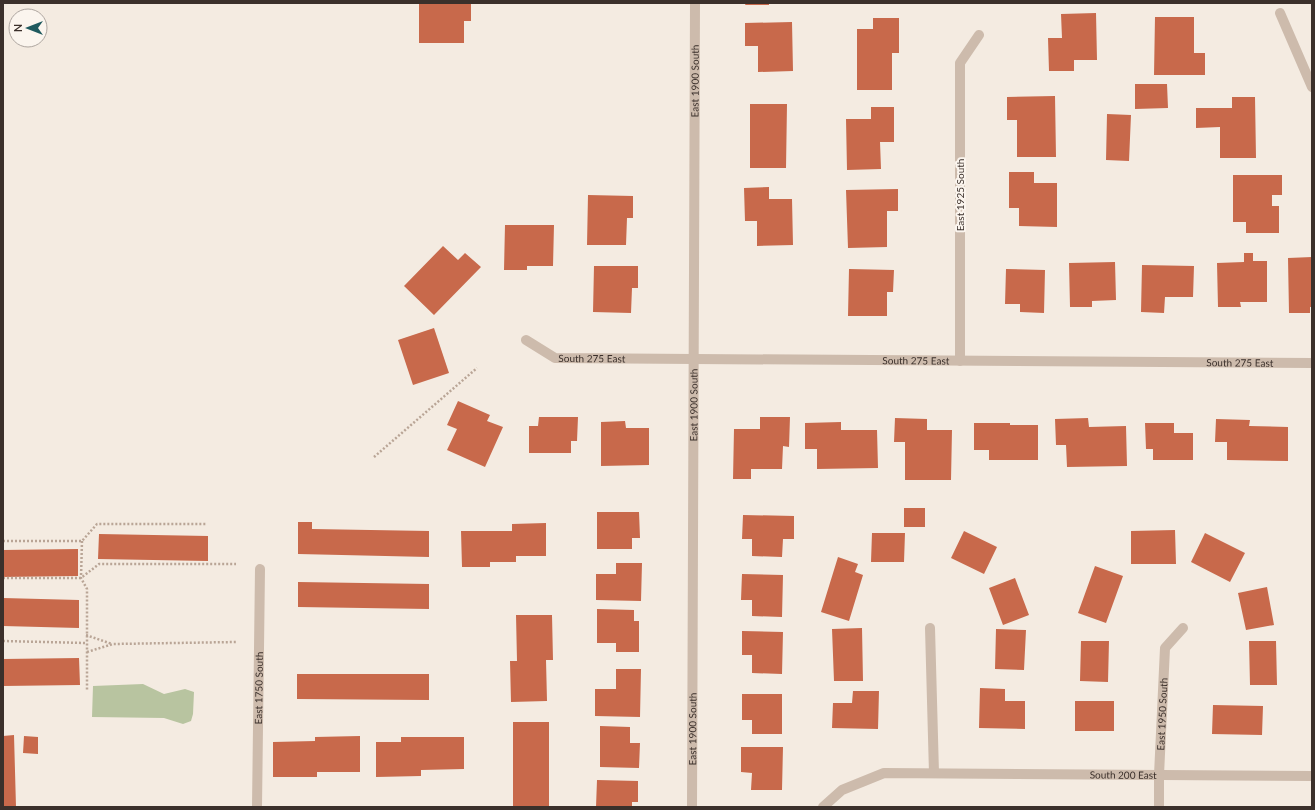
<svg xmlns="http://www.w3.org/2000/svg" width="1315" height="810" font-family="Lato,sans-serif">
  <rect width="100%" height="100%" fill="#f4ebe1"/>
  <path fill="#b8c4a0" d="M143,684L164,694L185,689L194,692L193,714L191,721L183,724L164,718L92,717L93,686Z"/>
  <path fill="#c8694b" d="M419,3H471V21H464V43H419Z
    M746,3H769V5H745Z
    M1096,13L1097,60H1074V71H1049L1048,38H1062L1061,14Z
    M1155,17H1194V53H1205V75H1154Z
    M873,18H899V53H892V90H857V29H873Z
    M792,22L793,71L758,72V46H745V23Z
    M1135,84H1167L1168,108L1135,109Z
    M1055,96L1056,157H1017V120H1007V97Z
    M1232,97H1255L1256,158H1220V127L1196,128V108H1232Z
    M750,104H787L786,168H750Z
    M871,107H894V142H880L881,169L847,170L846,119H871Z
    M1107,114L1131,115L1129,161L1106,160Z
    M1009,172H1034V183H1057V227L1019,226V208H1009Z
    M1233,175H1282V195H1272V206H1279V233H1246V222H1233Z
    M769,187V199H792L793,245L757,246V221H745L744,188Z
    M898,189V211H887V247L848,248L846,190Z
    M588,195L633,196V218H627L626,245H587Z
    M505,225H554L553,266H527V270H504Z
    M443,246L458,260L465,253L481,267L434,315L404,286Z
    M1244,253H1253V261H1267V302H1240L1241,307H1218L1217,263L1244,262Z
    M1312,257V307H1310V313H1289L1288,258Z
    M1115,262L1116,300L1092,301V307H1070L1069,263Z
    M1142,265L1194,266L1193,297H1165L1164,313L1141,312Z
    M594,266H638V288H632L631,313L593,312Z
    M849,269L894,270L893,292H887V316H848Z
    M1006,269L1045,270L1044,313L1020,312V304H1005Z
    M434,328L449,373L413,385L398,340Z
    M458,401L490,415L487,421L503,427L485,467L447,450L457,429L447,425Z
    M539,417H578L577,441H571V453H529V426H538Z
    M760,417H790L789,447L783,446L782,469H751V479H733L734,429H760Z
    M895,418L927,419V430H952L951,480H905V442H894Z
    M1088,418L1089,427L1126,426L1127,466L1067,467L1066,445H1056L1055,419Z
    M1216,419L1250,420L1249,426L1288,427V461L1227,460V442H1215Z
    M625,421L626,428H649V465L601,466V422Z
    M841,422V430H877L878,468L817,469V449H805V423Z
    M974,423H1010V425H1038V460H989V450H974Z
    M1145,423H1174V433H1193V460H1153V449H1146Z
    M904,508H925V527H904Z
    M597,512H639L640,538H632V549H597Z
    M743,515L794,516V539H783L782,557L752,556V539H742Z
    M298,522H312V529L429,531V557L298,554Z
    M546,523V556H516V562H490V567H462L461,531H512V524Z
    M1175,530L1176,564H1131V531Z
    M964,531L997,547L984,574L951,558Z
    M872,533H905L904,562H871Z
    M1205,533L1245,553L1230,582L1191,562Z
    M99,534L208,536V561L98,559Z
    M78,549V576L3,577V550Z
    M838,557L858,564L855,572L863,575L849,621L821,612Z
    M616,563H642L641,601L596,600V574H616Z
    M1095,566L1123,576L1106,623L1078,613Z
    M742,574L783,575L782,617L752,616V600H741Z
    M1015,578L1029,615L1003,625L989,588Z
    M298,582L429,584V609L298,607Z
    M1267,587L1274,625L1246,630L1238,593Z
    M3,598L79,600V628L3,626Z
    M597,609L634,610V621H639V652H616V643H597Z
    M516,615H552L553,660H546L547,701L511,702L510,661H517Z
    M862,628L863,681H834L832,629Z
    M996,629L1026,630L1024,670L995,669Z
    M742,631L783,632L782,674L752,673V655H742Z
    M1081,641H1109L1108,682L1080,681Z
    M1249,641H1276L1277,685H1250Z
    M79,658L80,685L3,686V659Z
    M616,669H641L640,717L595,716V689H616Z
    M297,674H429V700L297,699Z
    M980,688L1005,689V701H1025V729L979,728Z
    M853,691H879L878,729L832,728L833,703H852Z
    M742,694H782V734H752V720H742Z
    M1075,701H1114V731H1075Z
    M1213,705L1263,706L1262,735L1212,734Z
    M513,722H549V807H513Z
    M600,726L630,727V743H640L639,768L600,767Z
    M14,735L16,807H3V736Z
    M24,736L38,737V754L23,753Z
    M360,736V772H317V777H273V742L315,741V737Z
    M401,737H464V769L421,770V776L376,777V742H401Z
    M741,747H783L782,790H751L752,773L741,772Z
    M597,780L638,781V802H632V807H596Z"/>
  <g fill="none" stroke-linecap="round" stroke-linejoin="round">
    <path stroke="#b9a596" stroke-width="2.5" stroke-dasharray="2 2" stroke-linecap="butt" d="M374,457L477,368
      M3,541H82L97,524H206
      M82,541L81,578L87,589V691
      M3,578H81L99,564H236
      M86,635L112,644
      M3,641L86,643
      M87,652L113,644L237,642"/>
    <g stroke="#cdbbac" stroke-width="10">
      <path d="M1280,13L1312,87"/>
      <path id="s1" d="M526,340L555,358L1312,363"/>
      <path d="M960,361V63L979,35"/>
      <path d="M930,628L934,773"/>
      <path id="s2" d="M257,807L260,569"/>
      <path id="s3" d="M692,807L695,3"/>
      <path id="s4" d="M823,807L842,790L884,773L1312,776"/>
      <path id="s5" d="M1159,807V775L1165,648L1183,628"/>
    </g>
  </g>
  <g text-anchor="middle" stroke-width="4" stroke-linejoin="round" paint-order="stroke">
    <g font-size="10" fill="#3b302b" stroke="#fbf5ee">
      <text dy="4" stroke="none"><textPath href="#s3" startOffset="726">East 1900 South</textPath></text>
      <text transform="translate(960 195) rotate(-90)" y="4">East 1925 South</text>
      <text dy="4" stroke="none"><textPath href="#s1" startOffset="71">South 275 East</textPath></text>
      <text dy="4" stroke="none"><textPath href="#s1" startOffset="395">South 275 East</textPath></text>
      <text dy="4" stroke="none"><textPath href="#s1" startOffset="719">South 275 East</textPath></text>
      <text dy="4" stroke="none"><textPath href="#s3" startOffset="402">East 1900 South</textPath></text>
      <text dy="4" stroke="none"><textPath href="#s2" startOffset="119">East 1750 South</textPath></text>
      <text dy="4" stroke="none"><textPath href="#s5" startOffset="93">East 1950 South</textPath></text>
      <text dy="4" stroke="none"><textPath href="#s3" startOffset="78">East 1900 South</textPath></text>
      <text dy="4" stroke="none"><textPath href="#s4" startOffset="310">South 200 East</textPath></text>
    </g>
  </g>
  <rect width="1315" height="810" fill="none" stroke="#3b302b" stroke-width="8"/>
  <g transform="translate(28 28) rotate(270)"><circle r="19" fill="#fbf5ee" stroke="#aea6a0"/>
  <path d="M0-3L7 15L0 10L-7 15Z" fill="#1f5a5e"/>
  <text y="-6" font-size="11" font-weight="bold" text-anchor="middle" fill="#3b302b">N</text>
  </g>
</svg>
